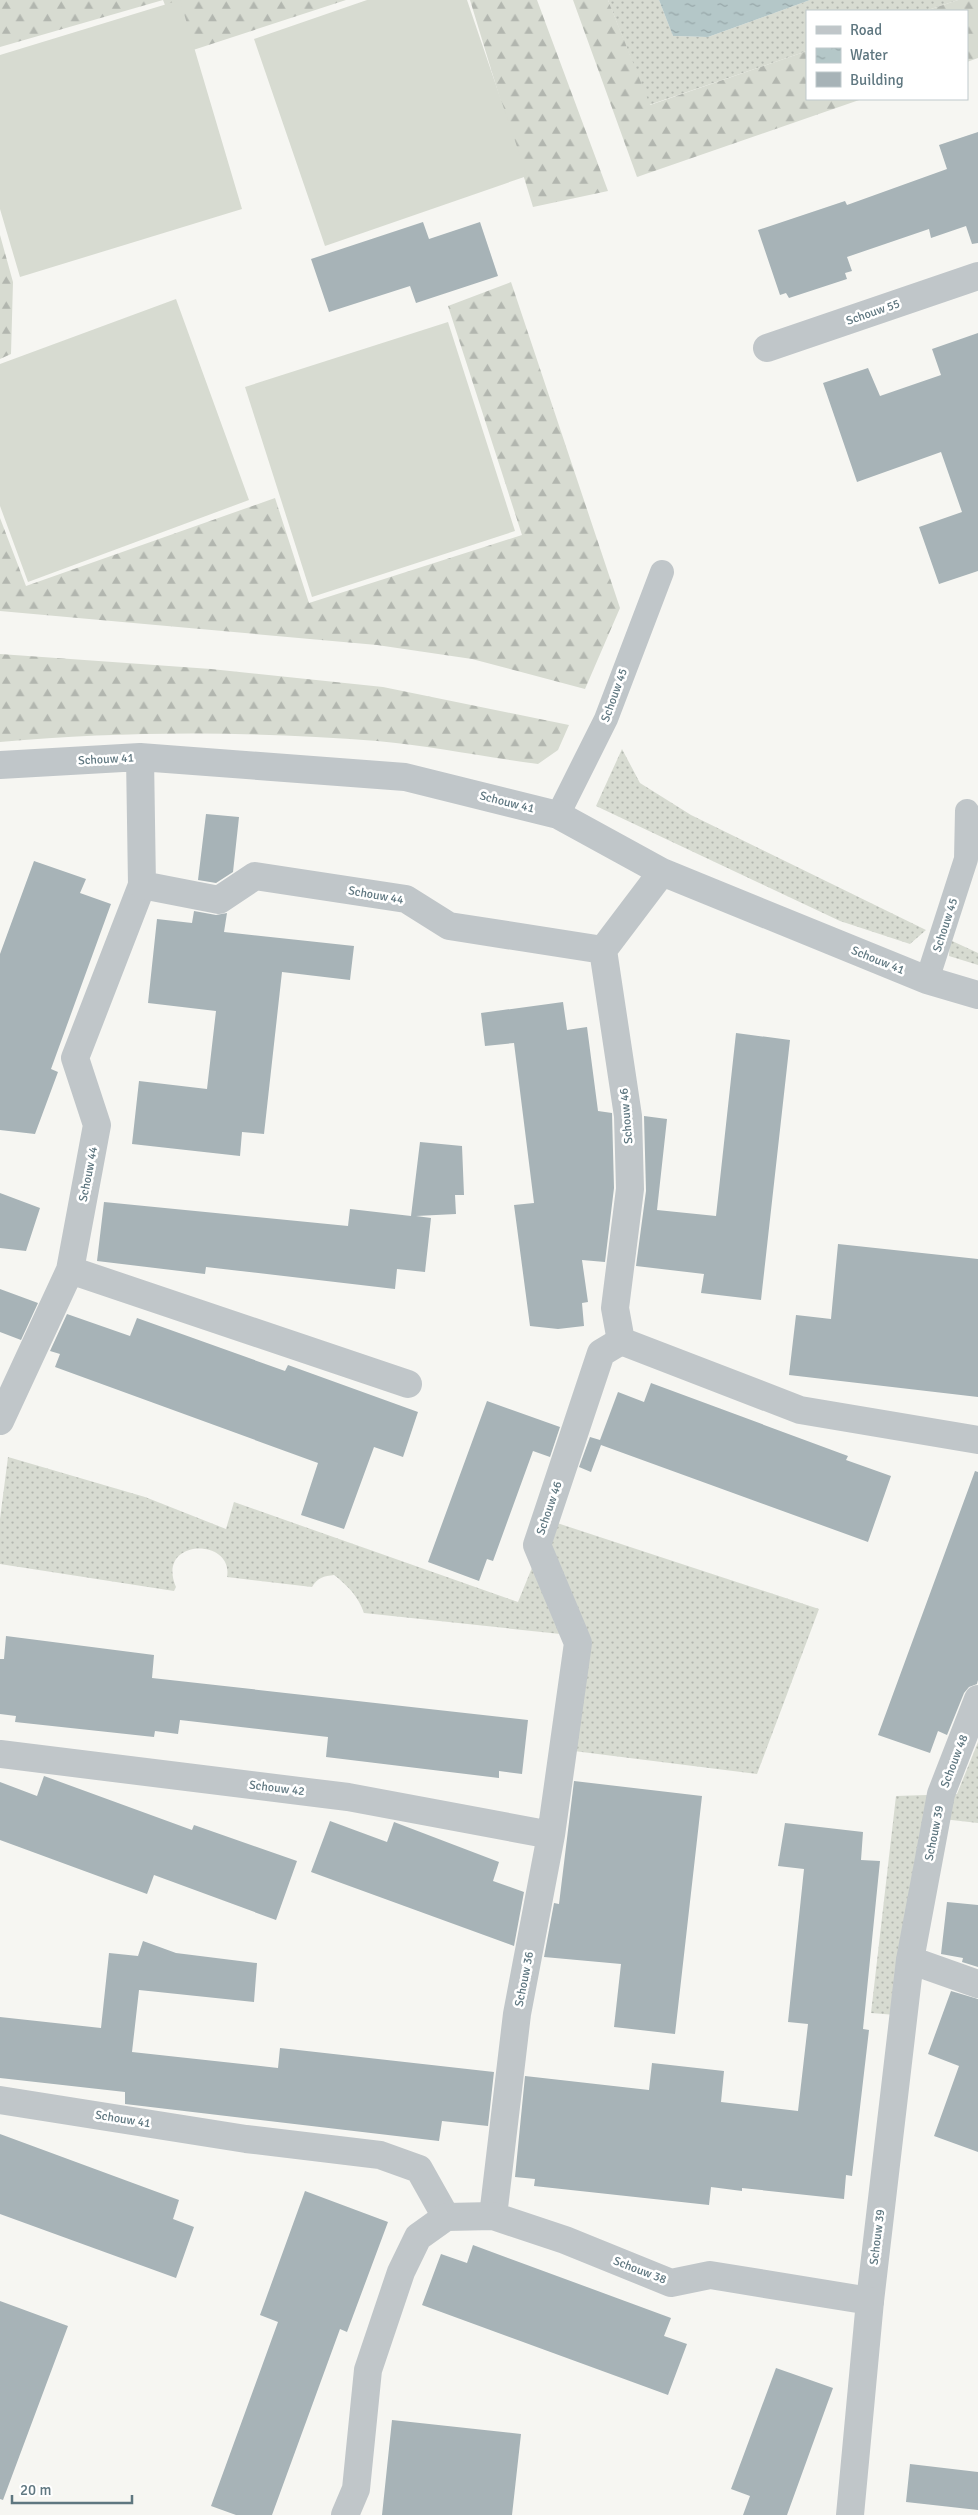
<svg xmlns="http://www.w3.org/2000/svg" width="978" height="2515" font-family="Signika,sans-serif">
  <defs>
    <pattern id="grass-dots" width="8" height="8" patternUnits="userSpaceOnUse" patternTransform="scale(1.25)"><rect width="8" height="8" fill="#d7dbd1"/><path d="M2 2h.1M6 6h.1" fill="none" stroke="#b2b6af" stroke-width="1.8" stroke-linecap="round"/></pattern>
    <pattern id="forest-firs" width="22" height="20" patternUnits="userSpaceOnUse" patternTransform="scale(1.25)"><rect width="22" height="20" fill="#d7dbd1"/><path d="M5 1l3.5 6h-7zM16 11l3.5 6h-7z" fill="#b2b6af"/></pattern>
    <pattern id="water-ripples" width="26" height="14" patternUnits="userSpaceOnUse" patternTransform="scale(1.25)"><rect width="26" height="14" fill="#b4c7c8"/><path d="M2 4q2-2 4 0t4 0M15 11q2-2 4 0t4 0" fill="none" stroke="#96a6a8"/></pattern>
  </defs>
  <rect width="100%" height="100%" fill="#f6f6f2"/>
  <path fill="url(#grass-dots)" d="M608,0H659L673,36L708,37L810,0H958L925,11H807V51L649,105Z
    M622,749L640,783L691,815L926,930L910,944L840,921L596,806Z
    M950,940L978,953V965L949,956Z
    M8,1457L145,1497L226,1529L234,1502L518,1602L551,1521L819,1609L757,1774L558,1749L570,1635L364,1613C358,1596 348,1586 334,1575C324,1576 317,1578 312,1587L227,1577C234,1537 155,1538 176,1587L174,1591L0,1564V1519Z
    M978,1742V1823L934,1818L908,2016L871,2013L896,1796L957,1794Z"/>
  <path fill="url(#forest-firs)" d="M0,0H346L184,53L163,0L0,47Z
    M470,0H537L608,191L533,207Z
    M573,0H608L650,105L807,51V99H862L637,177Z
    M958,0H978V58L967,62V11H925Z
    M0,235L13,282L11,354L0,359Z
    M511,282L620,608L585,689L472,659L377,645L0,611V518L26,586L275,498L309,603L522,535L448,306Z
    M0,654L211,669L383,687L569,725L558,750L538,764C485,757 431,746 377,741C252,731 125,731 0,742Z"/>
  <path fill="#d7dbd1" d="M180,0L242,209L20,277L0,209V55Z
    M367,0H467L527,176L325,246L254,39Z
    M176,299L249,500L28,582L0,506V364Z
    M448,322L515,531L312,597L245,387Z"/>
  <path fill="url(#water-ripples)" d="M659,0H810L708,37L673,36Z"/>
  <path fill="#a7b3b7" d="M978,132V243L972,244L966,226L931,238L929,229L847,257L852,271L845,273L847,279L789,298L786,293L780,295L758,230L845,201L847,205L947,169L939,145Z
    M423,222L429,239L480,222L498,276L416,303L410,286L329,312L311,259Z
    M978,333V571L939,584L919,527L962,512L941,452L857,482L823,383L868,368L880,396L941,375L932,349Z
    M206,814L239,817L233,872L216,883L198,880Z
    M34,861L86,879L80,893L111,904L51,1069L58,1072L35,1134L0,1130V954Z
    M194,911L216,915L227,913L224,932L354,946L350,980L282,972L264,1134L242,1132L240,1156L132,1144L139,1081L207,1089L216,1011L148,1003L157,919L192,923Z
    M563,1002L567,1030L587,1027L598,1111L612,1113L614,1188L605,1262L582,1260L588,1302L582,1303L584,1326L558,1329L530,1326L514,1205L534,1203L514,1043L485,1046L481,1013Z
    M736,1033L790,1040L761,1300L701,1293L704,1274L636,1266L646,1191L644,1116L667,1119L657,1210L716,1216Z
    M420,1142L462,1146L464,1195H455L456,1214L416,1216L431,1218L425,1272L397,1269L395,1289L206,1267L205,1274L97,1261L104,1202L348,1226L350,1209L411,1216Z
    M0,1193L40,1208L26,1251L0,1248Z
    M838,1244L978,1259V1397L789,1375L796,1315L831,1319Z
    M0,1289L38,1303L21,1340L0,1332Z
    M67,1314L130,1336L137,1318L285,1371L288,1365L418,1412L403,1457L374,1447L344,1529L301,1515L318,1463L55,1367L60,1354L50,1351Z
    M651,1383L848,1456L846,1460L891,1476L868,1542L601,1445L591,1472L579,1467L590,1437L600,1440L618,1392L644,1402Z
    M487,1401L560,1427L550,1457L533,1451L493,1561L487,1559L479,1581L428,1562Z
    M975,1471L978,1472V1680L977,1684L969,1687L964,1693L947,1735L938,1731L930,1753L878,1735Z
    M6,1636L154,1655L152,1678L528,1720L522,1774L499,1771V1778L326,1757L328,1737L180,1720L178,1734L155,1731L154,1737L15,1722L16,1716L0,1714V1659H4Z
    M44,1776L192,1830L194,1825L297,1861L276,1920L154,1875L147,1894L0,1840V1782L37,1796Z
    M574,1781L702,1796L675,2034L614,2027L621,1964L544,1957L554,1903L559,1904Z
    M330,1821L387,1842L394,1822L499,1862L493,1881L524,1892L514,1946L311,1872Z
    M785,1823L863,1832L861,1860L880,1861L863,2029L869,2030L852,2176L846,2175L844,2199L742,2188V2191L711,2187L709,2205L534,2186L535,2179L515,2177L525,2076L649,2090L652,2063L724,2071L721,2102L798,2111L808,2024L788,2022L804,1869L778,1866Z
    M947,1902L978,1905V1967L962,1962L963,1958L941,1954Z
    M143,1941L176,1953L257,1963L254,2002L139,1990L132,2052L278,2068L280,2048L494,2072L488,2126L442,2121L439,2141L125,2104V2092L0,2078V2017L101,2028L109,1953L138,1956Z
    M951,1991L978,1999V2152L934,2136L959,2066L928,2054Z
    M0,2134L179,2200L173,2219L194,2227L176,2278L0,2214Z
    M305,2191L388,2222L347,2332L340,2329L272,2515H236L211,2506L278,2322L260,2315Z
    M473,2245L671,2318L664,2336L687,2344L668,2395L422,2305L441,2254L467,2263Z
    M0,2301L68,2326L3,2500L0,2499Z
    M776,2368L833,2388L787,2515H743L750,2496L731,2489Z
    M392,2420L521,2434L512,2515H382Z
    M910,2464L978,2472V2510L906,2502Z"/>
  <g fill="none" stroke-linecap="round" stroke-linejoin="round">
    <path stroke="#c0c6c9" stroke-width="24" d="M558,815L606,719L662,572
      M927,980L966,859L967,811"/>
    <path stroke="#c0c6c9" stroke-width="28" d="M70,1270L408,1384
      M0,1421L70,1270L97,1125L75,1058L142,885
      M0,1754L348,1797L551,1835
      M910,1960L978,1984
      M0,2100L246,2139L380,2155L419,2169L446,2217
      M493,2216L517,2014L551,1835L578,1643L537,1545L601,1353L621,1341
      M870,2301L910,1960L941,1794L978,1699"/>
    <path stroke="#c0c6c9" stroke-width="28" d="M767,348L978,276
      M140,757L142,885L219,900L255,876L406,899L449,926L603,950L662,872
      M0,765L140,757L405,777L558,815L662,872L927,980L978,995
      M603,950L628,1116L630,1189L615,1308L621,1341L800,1410L978,1440
      M345,2515L356,2489L368,2370L401,2272L418,2237L446,2217L493,2216L565,2240L671,2283L710,2275L870,2301L850,2515"/>
  </g>
  <g text-anchor="middle" stroke-width="5" stroke-linejoin="round" paint-order="stroke">
    <g font-size="12" fill="#5f7780" stroke="#fff">
      <text transform="translate(873 312) rotate(-19)" y="4">Schouw 55</text>
      <text transform="translate(614 695) rotate(-70)" y="4">Schouw 45</text>
      <text transform="translate(106 759) rotate(-3)" y="4">Schouw 41</text>
      <text transform="translate(507 802) rotate(14)" y="4">Schouw 41</text>
      <text transform="translate(376 895) rotate(10)" y="4">Schouw 44</text>
      <text transform="translate(945 925) rotate(-72)" y="4">Schouw 45</text>
      <text transform="translate(878 960) rotate(22)" y="4">Schouw 41</text>
      <text transform="translate(626 1116) rotate(-95)" y="4">Schouw 46</text>
      <text transform="translate(88 1174) rotate(-79)" y="4">Schouw 44</text>
      <text transform="translate(549 1508) rotate(-71)" y="4">Schouw 46</text>
      <text transform="translate(954 1761) rotate(-69)" y="4">Schouw 48</text>
      <text transform="translate(277 1788) rotate(7)" y="4">Schouw 42</text>
      <text transform="translate(934 1833) rotate(-79)" y="4">Schouw 39</text>
      <text transform="translate(524 1979) rotate(-79)" y="4">Schouw 36</text>
      <text transform="translate(123 2119) rotate(9)" y="4">Schouw 41</text>
      <text transform="translate(877 2237) rotate(-83)" y="4">Schouw 39</text>
      <text transform="translate(640 2270) rotate(21)" y="4">Schouw 38</text>
    </g>
  </g>
  <rect x="806" y="10" width="162" height="90" fill="#ffffff" stroke="#bfc9cc"/>
  <rect x="816" y="26" width="25" height="8" fill="#c0c6c9" stroke="#bfc9cc"/>
  <text x="850" y="35" font-size="15" fill="#5f7780">Road</text>
  <rect x="816" y="48" width="25" height="15" fill="url(#water-ripples)" stroke="#bfc9cc"/>
  <text x="850" y="60" font-size="15" fill="#5f7780">Water</text>
  <rect x="816" y="72" width="25" height="15" fill="#a7b3b7" stroke="#bfc9cc"/>
  <text x="850" y="85" font-size="15" fill="#5f7780">Building</text>
  <path d="M12 2495v8h120v-8" fill="none" stroke="#5f7780" stroke-width="2.5"/>
  <text x="20" y="2495" font-size="15" fill="#5f7780" stroke="#ffffff" stroke-width="4" paint-order="stroke">20 m</text>
</svg>
